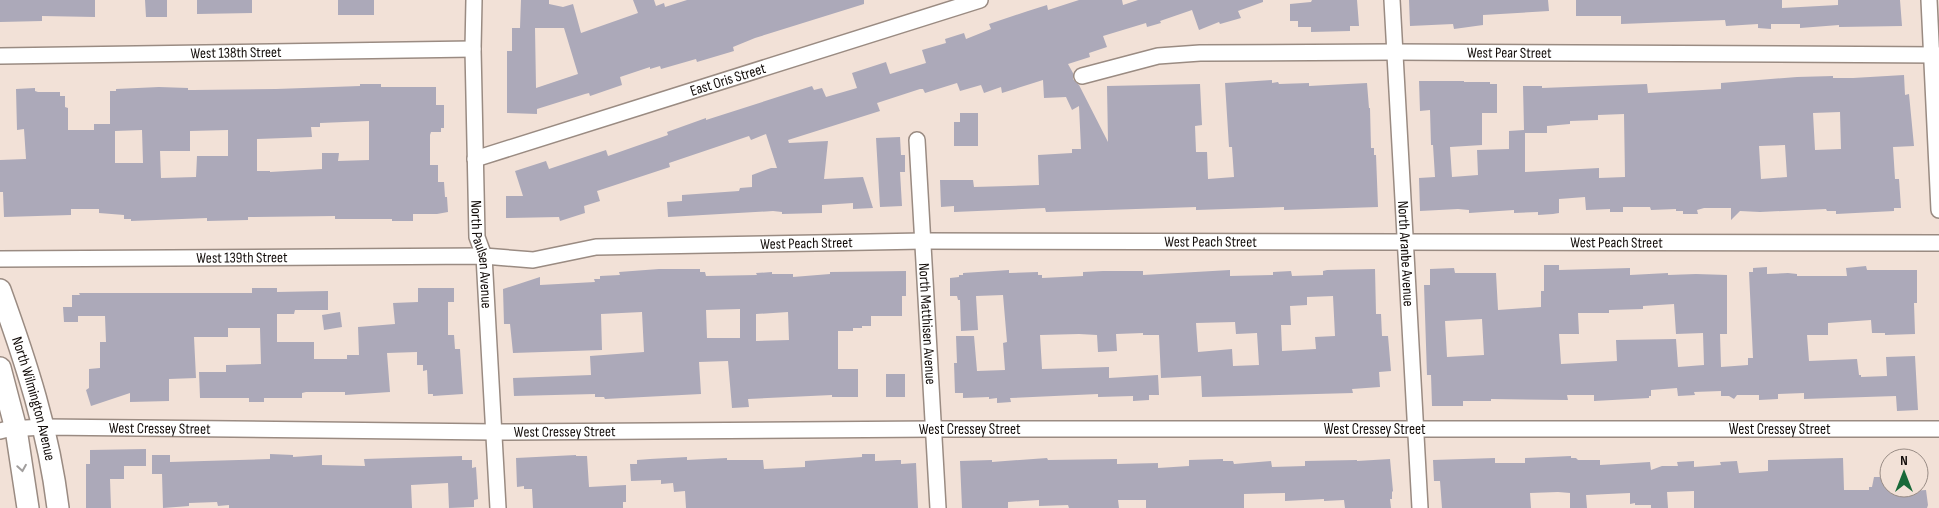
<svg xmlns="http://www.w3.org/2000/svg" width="1939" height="508" font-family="'Sofia Sans Condensed',sans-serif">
  <rect width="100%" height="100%" fill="#f2e1d7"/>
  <path fill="#aca9b9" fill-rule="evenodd" d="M0,0H95V17L42,16V21L0,22Z
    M145,0H167V17H146Z
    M197,0H252V13L197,14Z
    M338,0H374V15H338Z
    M521,0H549V4L563,7L573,4L581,33L638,13L633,0H654L656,6L664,3L665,7L687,0H864V4L755,38L733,47L734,51L697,62L696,59L661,69L660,66L650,69V67L620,77L622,85L590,96L589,93L585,94L537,109V114L507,113V51H512V28H520ZM535,28H564L578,74L536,88Z
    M1079,0H1122L1123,5L1138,0H1263V2L1238,11L1241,18L1220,24L1219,22L1199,30L1192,10L1160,21L1161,23L1147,27L1146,23L1103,36L1107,47L1089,53L1090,57L1068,64L1073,73V79L1079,85L1108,142L1107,86L1200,84L1202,125L1195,126L1196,152H1207L1208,179L1234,177L1232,147H1229L1225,83L1272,80V83L1278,82L1279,84L1309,83V86L1367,83L1369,108H1370L1371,148H1374V155H1376L1378,207L1284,210V207L1196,210V207L1046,212L1045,208L954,212V206L941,207L940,180H973L974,187L1039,185L1038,155L1072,153V149H1081L1079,106L1072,110L1066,97L1044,98L1043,80L1002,93L1001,87L984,93L981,85L960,91L957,83L925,93L923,89H920L877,103L880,111L788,140L789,143L828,141L824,179L863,177L873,208L853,209V203L822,205V213L782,214V212L773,211L668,217L667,202L682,201V195L739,191L740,188L752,187V175L771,168H777L766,134L751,140L749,136L669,163L670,167L597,191L600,201L584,206L585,213L560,221L559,217L506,218V196H523L515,171L546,161L549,169L606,150L608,156L668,135L667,132L706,118V120L812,86L814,90L822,88L826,97L857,88L852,73L886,62L890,74L926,63L922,50L946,43L945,39L964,33L966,39L991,29L989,24L1028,11L1047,5L1048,10Z
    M1312,0H1357L1359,26H1350V31L1311,32V27H1298V21H1290V4L1311,2Z
    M1409,0H1548L1549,11L1483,15V25L1454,29L1453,24L1410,26Z
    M1576,0H1782V8L1838,5V0H1900L1902,26L1839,27V25L1800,28V24H1771V29L1758,28V24L1726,26L1725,20L1621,24V16H1576Z
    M1904,75L1905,95L1909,94L1914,146L1893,147L1895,179H1899L1901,208H1894V211L1836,214V211H1827L1826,209L1760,212L1740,211L1731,220V208H1704L1697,210L1698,214H1683V211H1676V209L1651,210L1650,207H1623V212H1610V209L1586,210L1585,197L1559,199V213L1553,214L1538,215V212L1514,213V210L1469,213V210L1458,209L1420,211L1419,178L1435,177L1433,145H1431L1430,110L1420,111L1419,81H1464V82H1490V84H1497V113H1482V145L1450,147L1452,177L1478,175L1477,150L1509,149V131L1524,130L1523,86H1542V88L1647,84L1648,93L1721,89V83L1797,77L1833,76V78H1853ZM1840,112L1841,149L1815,150L1813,113ZM1624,114L1625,177L1599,178V168L1525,172V133H1547V126L1570,124V121L1598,120V115ZM1785,145L1787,177L1761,179L1759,146Z
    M360,84H381V87H436V105H444V128H441V132H431L430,135V165H438V182H444L445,197H447L448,212L437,214H413V221H392V219H335V216L248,217V220L207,221V218L131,221V219H124V215L99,213V209H71V215L4,217L3,192H0V160L26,159L24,129L17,130L16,89L35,88V91L38,92H60V96H65V107L68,108V130H94V124H110V91H116V89L159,87L188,88V90H194L276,89L360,86ZM369,121V160L338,161L339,153H322V169L270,172V171H257V139L312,137L311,127H320V123ZM142,130L143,163H115V131ZM228,130V156H197L196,177L161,178L160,151H190V131Z
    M960,113H978V146H954V122H960Z
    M900,137L901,155H905V172H900L902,206L880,207L876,138Z
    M1544,265H1559V270L1630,268V275L1668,273V275L1696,274L1727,275V334H1720L1721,367L1748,365V358H1753L1749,272H1753V268L1767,267V274L1788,273L1797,274V276H1847L1846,268L1866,266L1867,270H1917V303H1914L1915,334L1885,335V333H1872L1871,320L1828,323V335H1807L1809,361L1857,359L1859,375H1861V377L1887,376L1886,357L1915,356L1918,410L1897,411L1896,396L1804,399V393L1778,394V399L1759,400V395H1737L1734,399L1729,396H1721V391L1694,392L1695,395L1678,396L1677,388L1651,390V396H1649V398L1594,401V395H1567L1568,400L1491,399V401H1463V406H1432L1431,375H1427L1424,285H1430V269L1454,268L1455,273H1496L1498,310L1541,307V291H1544ZM1674,304L1676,334L1703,333L1704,365L1678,367L1676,339L1616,340L1617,361L1561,364L1559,334H1579L1578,313H1609V310L1643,309V306ZM1482,319L1484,355L1447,357L1445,321Z
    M659,269H700V272H705L706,276L757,275L756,273L772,272V274H793V277L830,274V272L906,271V296H902V316H871V326H862V328H853V331H838V369H858V397H832V395L748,399L749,407L732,408L728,361L699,362L701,394L605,399L604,397H595V394L514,396L513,378L591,375L590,356L644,352L642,312L601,314L602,350L513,353L510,324H504L503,289L540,277V285L595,282L594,279H600V276L620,275L619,272ZM740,309V338H707L706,310ZM788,312L789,340L756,341V314Z
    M1375,269L1376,314H1381L1382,336H1388L1391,371L1379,372L1380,387L1352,389L1353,393L1202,397L1201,376L1161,378L1159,335H1143V333L1116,334L1117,351L1098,352L1097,335L1079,334L1040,335L1042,369L1109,367V378L1158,375L1159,395H1149V400L1133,401V396L1098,397V394L1010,398L1011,402L997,403V398L989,399V397L963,398V393H955L954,363H957L956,336H974L977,371L1005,370L1003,343L1007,342L1003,295L976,296L978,330L961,331L960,300H958L957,296H950V278L959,277V275H963V273L1009,270V273L1038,272V275H1042V278L1083,276V272L1103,271H1143V275L1230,270V276L1273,275V272L1291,271L1292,276L1323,275V271L1327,270ZM1333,296L1335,336L1315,337L1316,349L1282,351L1281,325H1291L1290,306L1307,305V297ZM1235,322L1236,334L1257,333L1259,365L1233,366L1232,349L1198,352L1196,323Z
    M252,288H277V292L328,291V310H295L294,314H277V342H314V359H347V355H359L358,327L395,324L393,303L418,302V288H454V302H448V335H454L455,349H460L463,394L433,396V394H428L427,370L423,371V365H417V352L387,353L390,392L345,395V392H306L302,393V398H264V402H249V398H200L199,372H226V365L261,364L260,328H228V337H194L196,378L169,379V401L130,402V393L91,406L86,390L89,388V369L100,368V342H106L105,316H78V322H64L63,307H72V295H80L79,293H252Z
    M340,312L342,327L324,330L322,315Z
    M886,374H905V397H886Z
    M146,449V466H124V479H110L111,508H86V464H90V450Z
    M270,454L293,455V457L322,455V465L365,466L364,459L462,456V460H472V468L476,467L478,499L474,500V507L449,508L448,483L411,485L412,508H229V505L218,506L217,502L189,503V506L163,508L162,474H152V455H170V462L270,459Z
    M862,454H875V461L897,460H901V464L916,463L918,508H686L685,491L674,492L673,483L661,484V480L631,481L630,464H637V460L650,459L687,457V460L727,458V460H763L764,469L805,467V461L862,457Z
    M576,455V456H587L589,487L626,485V502H623V508H533L532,489H524V486L517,487L516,458Z
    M1571,456V458H1576L1578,460H1600V465L1650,462L1651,470L1662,466H1678L1677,462L1694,461V467L1721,465L1720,462L1737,461L1739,473L1768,471V460L1843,458L1844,490H1869V487H1872L1874,477H1887V490H1897V492L1926,490L1928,505L1927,508H1694V491L1667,492L1668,508H1651V505H1635V503L1630,504V493L1586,495L1587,508H1570V493L1558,492L1530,493L1531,508H1442L1440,481H1434L1433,460L1495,458V463H1525V458Z
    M1047,458L1048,460L1117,459V464L1158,463V468L1189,466V460L1223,459V461H1233L1234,464L1271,461L1272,467L1305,466V461L1357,460V461L1390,459L1393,491L1392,492V499H1390L1391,508H1345L1344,500L1324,501V499L1285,501V493L1244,494V508H1146V500H1118L1119,508H1069L1068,505L1039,506V500L1008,502V508H962L960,461L992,460V462Z"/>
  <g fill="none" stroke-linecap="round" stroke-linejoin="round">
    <defs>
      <g id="street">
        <path id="s1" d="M474,0L473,49L477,237L484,256L498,508"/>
        <path id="s2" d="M1392,0L1420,508"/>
        <path d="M1929,0L1939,210"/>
        <path id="s3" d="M0,56L473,49"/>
        <path id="s4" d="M1082,76L1158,56L1200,53L1394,52L1939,55"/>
        <path id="s5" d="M917,140L938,508"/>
        <path id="s6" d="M475,159L980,0"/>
        <path id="s7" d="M0,259L484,256L533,260L596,247L923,241L1939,243"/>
        <path id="s8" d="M0,431L8,429L44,427L494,432L934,429H1939"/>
      </g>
      <g id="secondary">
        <path id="s9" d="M0,290C26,362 49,432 58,508"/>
        <path d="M0,368L16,429L28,508"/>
      </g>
    </defs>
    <use href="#street" stroke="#9a8b82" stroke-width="18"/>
    <use href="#secondary" stroke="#9a8b82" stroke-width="24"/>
    <use href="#street" stroke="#fff" stroke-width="15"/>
    <use href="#secondary" stroke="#fff" stroke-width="21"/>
  </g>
  <defs><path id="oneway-chevron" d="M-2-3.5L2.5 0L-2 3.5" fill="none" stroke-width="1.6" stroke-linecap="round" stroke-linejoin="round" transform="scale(1.25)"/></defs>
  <use stroke="#a19e9d" href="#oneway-chevron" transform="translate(22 468) rotate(81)"/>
  <g text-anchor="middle" stroke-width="5" stroke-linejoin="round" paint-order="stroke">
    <g font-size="15" fill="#130d0a" stroke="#f2e1d7">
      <text dy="5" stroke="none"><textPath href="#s3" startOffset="236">West 138th Street</textPath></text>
      <text dy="5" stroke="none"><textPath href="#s4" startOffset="430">West Pear Street</textPath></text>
      <text dy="5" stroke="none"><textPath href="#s6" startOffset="265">East Oris Street</textPath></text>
      <text dy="5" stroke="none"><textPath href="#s7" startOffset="1212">West Peach Street</textPath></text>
      <text dy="5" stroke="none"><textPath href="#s7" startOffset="1618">West Peach Street</textPath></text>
      <text dy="5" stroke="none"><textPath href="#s7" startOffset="808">West Peach Street</textPath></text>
      <text dy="5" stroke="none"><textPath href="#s1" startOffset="255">North Paulsen Avenue</textPath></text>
      <text dy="5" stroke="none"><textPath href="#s2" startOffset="254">North Aranbe Avenue</textPath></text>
      <text dy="5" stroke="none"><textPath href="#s7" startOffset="242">West 139th Street</textPath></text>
      <text dy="5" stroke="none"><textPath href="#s5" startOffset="184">North Matthisen Avenue</textPath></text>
      <text dy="5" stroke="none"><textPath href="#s9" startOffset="114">North Wilmington Avenue</textPath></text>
      <text dy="5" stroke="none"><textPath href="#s8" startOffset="160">West Cressey Street</textPath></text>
      <text dy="5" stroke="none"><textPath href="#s8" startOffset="970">West Cressey Street</textPath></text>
      <text dy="5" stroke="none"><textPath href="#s8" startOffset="1375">West Cressey Street</textPath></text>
      <text dy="5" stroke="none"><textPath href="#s8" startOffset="1780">West Cressey Street</textPath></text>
      <text dy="5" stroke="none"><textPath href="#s8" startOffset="565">West Cressey Street</textPath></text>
    </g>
  </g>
  <g transform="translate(1904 473)"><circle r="24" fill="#f2e1d7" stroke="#998c85"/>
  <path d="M0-4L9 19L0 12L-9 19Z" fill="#196939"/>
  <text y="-8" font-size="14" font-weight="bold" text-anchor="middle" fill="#130d0a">N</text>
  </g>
</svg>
